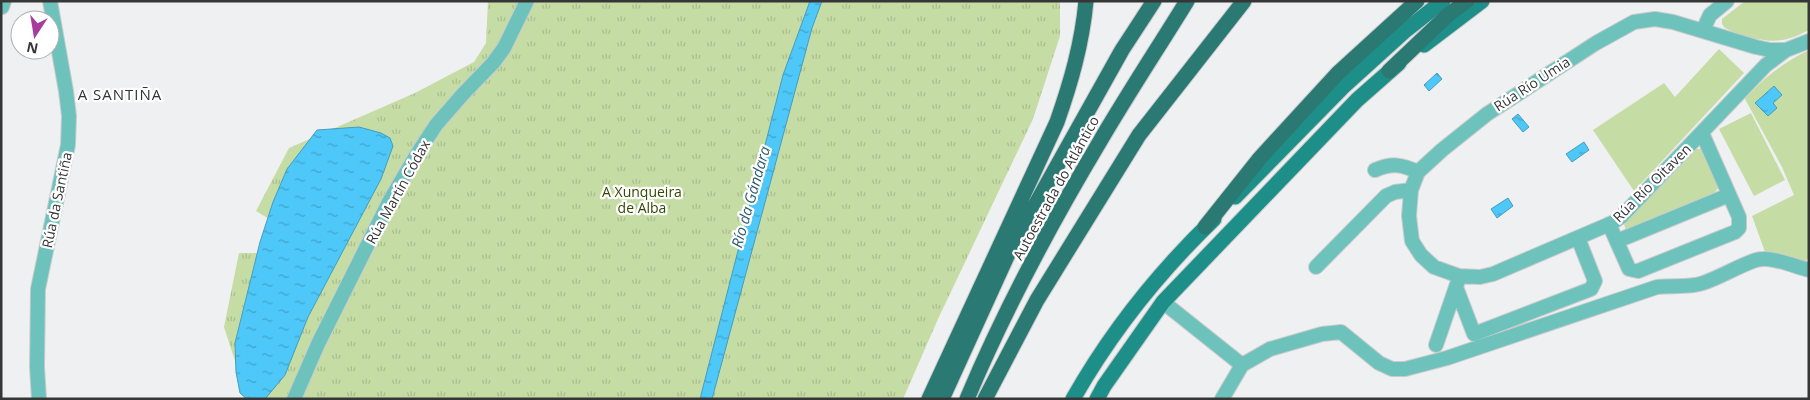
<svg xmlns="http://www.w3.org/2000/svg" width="1810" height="400" font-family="'Open Sans',sans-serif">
  <defs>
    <pattern id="park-tufts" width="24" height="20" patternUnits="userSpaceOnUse" patternTransform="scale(1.25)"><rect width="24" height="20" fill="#c5dca5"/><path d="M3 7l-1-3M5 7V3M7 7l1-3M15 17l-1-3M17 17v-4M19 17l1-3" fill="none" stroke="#aabd8f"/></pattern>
    <pattern id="water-ripples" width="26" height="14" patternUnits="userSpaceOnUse" patternTransform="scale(1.25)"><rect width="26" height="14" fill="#4dc8f9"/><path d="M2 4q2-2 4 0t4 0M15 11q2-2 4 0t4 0" fill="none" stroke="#41a3ca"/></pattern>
  </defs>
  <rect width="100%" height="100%" fill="#eff0f1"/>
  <path fill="#c5dca5" d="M1745,1H1809V30C1801,34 1791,39 1782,40C1768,43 1736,36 1724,27L1722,24V19Z
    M1719,49L1744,73L1634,191L1593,130L1664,83L1675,97Z
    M1809,50V256L1805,263L1765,252L1752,216L1794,195L1782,167L1745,99C1764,77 1783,63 1809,50Z
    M1751,113L1785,180L1754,196L1719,129Z
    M1696,149H1703L1718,188L1713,195L1626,231L1624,224Z"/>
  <path fill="url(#park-tufts)" d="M488,1H1060V36L1033,119L938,319L903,399H243L245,392L224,327L239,253H278L279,225L256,211L289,148L415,93L474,62L486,43Z"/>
  <path fill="url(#water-ripples)" stroke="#469cbe" d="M810,1H822L812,28L712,399H700L783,75Z
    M1437,73L1442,79L1429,91L1424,85Z
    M1774,86L1782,95L1773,103L1777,108L1768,116L1755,103Z
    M1518,114L1529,127L1523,132L1512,119Z
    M359,127L381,133L390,138L393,146L381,179L308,317L285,375L265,399H247L240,393L236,372L235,343L260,242L273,202L287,169L317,130Z
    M1584,142L1589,150L1572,162L1566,154Z
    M1508,198L1513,206L1497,218L1491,209Z"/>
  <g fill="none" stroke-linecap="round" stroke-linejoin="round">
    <defs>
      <path id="street" d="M2,7L4,1
        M1703,30L1710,15L1727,1
        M1786,50H1770L1756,47L1673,22L1655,19L1634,22L1596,43L1487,114L1442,150L1418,172L1411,190L1409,216L1412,241L1421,255L1434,267L1459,276L1480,277L1493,274L1612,223L1622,216L1766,65L1786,50L1809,41
        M1375,170C1392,163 1401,164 1418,172
        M1609,224L1629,269L1638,271L1735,232L1739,228V217L1702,133
        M1617,241L1729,195
        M1316,267L1386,196L1395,192L1411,190
        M1456,287L1474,334L1591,289L1595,281L1578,238
        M1163,302L1242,365L1222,399
        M1436,345L1457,284
        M1242,365L1270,349L1322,334L1341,332L1379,363L1392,369H1405L1447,358L1657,287C1672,285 1689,288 1703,283C1721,277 1738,266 1756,260C1772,256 1793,266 1809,270
        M39,399L37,367L38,289L68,145L69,116L66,91L50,1
        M294,399L318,344L390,200L417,154L436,125L463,94L493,63L504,48L527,1"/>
      <path id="primary" d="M1424,45L1482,1
        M1235,197L1343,87L1406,30L1443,1
        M1073,399C1111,332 1159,272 1214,219
        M1097,399L1104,386L1163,302L1357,100L1399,63"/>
      <path id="highway" d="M1389,71L1449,14L1467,1
        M1205,227L1260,158L1338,73L1417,1
        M929,399L1057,122C1071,82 1082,44 1086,1
        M942,399L1009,252L1122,50L1154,1
        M967,399C1004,311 1050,225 1099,143C1127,95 1158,48 1187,1
        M985,399L1037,300L1139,135L1244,1"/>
    </defs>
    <use href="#street" stroke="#cacbcc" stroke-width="16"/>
    <use href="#primary" stroke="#cacbcc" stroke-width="17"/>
    <use href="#highway" stroke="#cacbcc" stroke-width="17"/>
    <use href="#street" stroke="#6dc3bc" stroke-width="14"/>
    <use href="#primary" stroke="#1d8f88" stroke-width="15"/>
    <use href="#highway" stroke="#2b7973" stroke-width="15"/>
  </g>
  <g text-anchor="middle" stroke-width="4.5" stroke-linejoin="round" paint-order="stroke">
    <g font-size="14" fill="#363636" stroke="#fff">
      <text transform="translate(1532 84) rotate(-33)" y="5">Rúa Río Umia</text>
      <text transform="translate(1652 183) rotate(-45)" y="5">Rúa Río Oitaven</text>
      <text transform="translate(1056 188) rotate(-61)" y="5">Autoestrada do Atlántico</text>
      <text transform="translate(398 192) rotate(-61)" y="5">Rúa Martín Códax</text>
      <text transform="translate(57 200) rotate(-78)" y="5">Rúa da Santiña</text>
    </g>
    <g font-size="14" fill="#334801" stroke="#fff">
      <text x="642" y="197">A Xunqueira<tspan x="642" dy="16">de Alba</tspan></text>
    </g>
    <g font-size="15" letter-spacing="1" fill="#333435" stroke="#fff">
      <text x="120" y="100">A SANTIÑA</text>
    </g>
    <g font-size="15" font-style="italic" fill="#2a5b70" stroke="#fff">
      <text transform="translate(751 197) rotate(-74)" y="5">Río da Gándara</text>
    </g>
  </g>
  <rect width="1810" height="400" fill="none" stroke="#363636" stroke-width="5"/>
  <g transform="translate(35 35) rotate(192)"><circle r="24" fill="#ffffff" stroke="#afafaf"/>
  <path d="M0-4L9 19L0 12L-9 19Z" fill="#a53c9e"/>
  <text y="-8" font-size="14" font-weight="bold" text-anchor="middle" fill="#363636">N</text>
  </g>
</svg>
